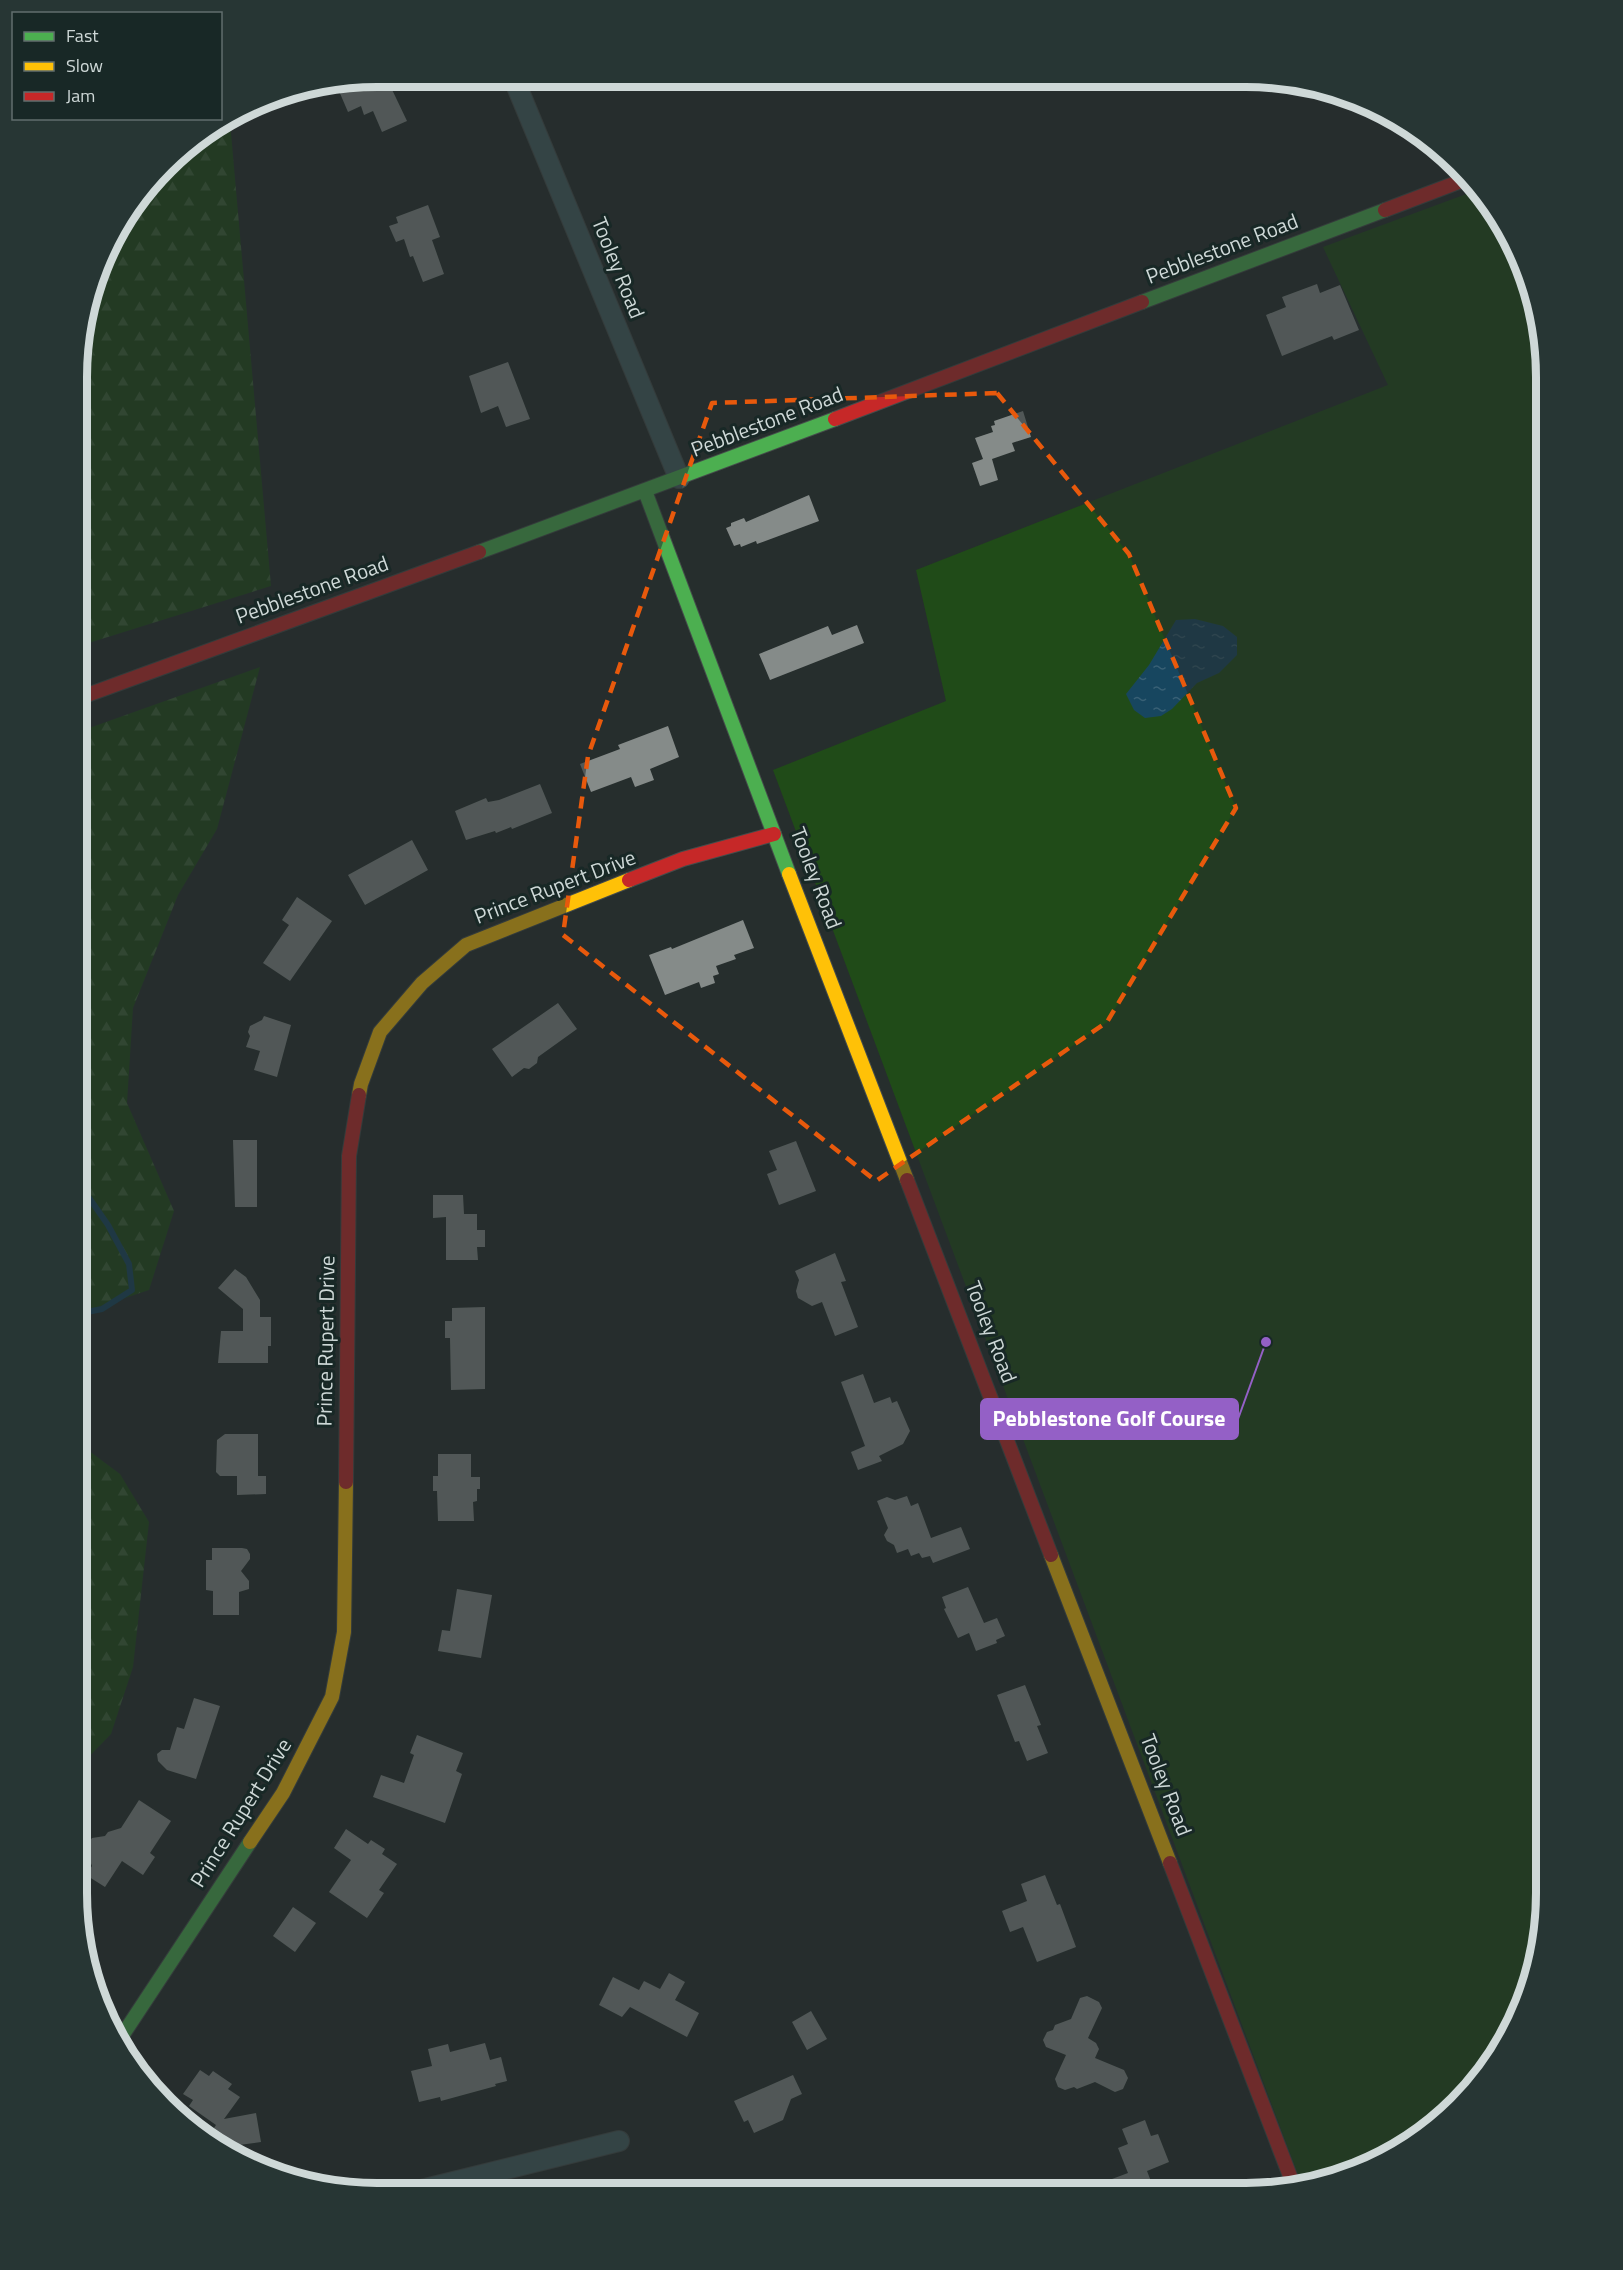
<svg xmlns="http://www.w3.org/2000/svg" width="1623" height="2270" font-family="'Titillium Web',sans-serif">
  <defs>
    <pattern id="forest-firs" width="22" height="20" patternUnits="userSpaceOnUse" patternTransform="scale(1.5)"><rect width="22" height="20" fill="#204b18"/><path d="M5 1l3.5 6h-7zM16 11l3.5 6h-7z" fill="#3f6439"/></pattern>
    <pattern id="water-ripples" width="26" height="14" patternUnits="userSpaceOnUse" patternTransform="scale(1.5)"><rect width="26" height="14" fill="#17465f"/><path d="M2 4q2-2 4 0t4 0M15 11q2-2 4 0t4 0" fill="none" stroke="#386075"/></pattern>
  </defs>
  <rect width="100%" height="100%" fill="#262e2d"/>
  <path fill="#204b18" d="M1480,189L1516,244L1536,299L1546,376V1913L1530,1990L1496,2060L1444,2119L1379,2163L1303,2188L773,770L946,701L916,570L1388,385L1323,247Z"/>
  <path fill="url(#forest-firs)" d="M230,122L271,586L79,646V337L117,227L179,151Z
    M260,667L217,829L178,895L133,1008L127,1103L174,1211L149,1290L77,1314L78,732Z
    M77,1442L120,1474L149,1522L133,1667L111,1734L77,1769Z"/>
  <path fill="url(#water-ripples)" d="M1195,619L1223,626L1237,637V655L1219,673L1197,683L1172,709L1161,716L1145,718L1134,710L1126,694L1149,665L1176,620Z"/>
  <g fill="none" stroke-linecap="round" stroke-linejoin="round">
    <path stroke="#17465f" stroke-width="6" d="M77,1314L102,1309L132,1290L129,1264L108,1225L78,1182"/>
  </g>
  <path fill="#858b89" d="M377,76L386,77L407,121L382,132L373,111L364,115L361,106L348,112L339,91L352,86L350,81Z
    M428,205L440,237L432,240L444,274L423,282L413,256L410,257L404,239L396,242L389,226L398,223L396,217Z
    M1317,284L1320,293L1340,285L1359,330L1334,340L1332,336L1282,356L1266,315L1286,307L1282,297Z
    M508,362L530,419L506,427L498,406L481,413L469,376Z
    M1023,411L1031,437L1012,443L1015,451L992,459L998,480L980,486L972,463L983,459L975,438L993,432L991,426L995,425L994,421Z
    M809,495L819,521L757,544L756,541L741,547L740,544L734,546L726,528L731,526V523L744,518L746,522Z
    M857,625L864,643L770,680L759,654L828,626L832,635Z
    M668,726L679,757L650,769L654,780L635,787L631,777L591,792L580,764L620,749L618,745Z
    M540,784L552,813L512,829L511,827L496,833L495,831L466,840L455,811L486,798L488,802L499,800Z
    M412,840L428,870L365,905L348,875Z
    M297,897L332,921L290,981L263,963L289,925L282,920Z
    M743,920L754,948L734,955L736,959L716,966L719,974L713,976L715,983L701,988L699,982L665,995L649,955L671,947L672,949Z
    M558,1003L577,1029L538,1057L537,1063L529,1069L524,1068L512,1077L492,1049Z
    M264,1016L291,1025L277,1077L254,1070L260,1051L246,1047L250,1036L248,1032L250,1026L262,1020Z
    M233,1140H257V1207H235Z
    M796,1141L816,1191L779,1205L767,1174L777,1170L769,1151Z
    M433,1195H463L464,1214H477V1230H485V1247H477L478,1260H446V1217L433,1218Z
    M835,1253L846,1281L841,1282L858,1327L835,1336L822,1302L812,1306L798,1298L796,1291L799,1280L795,1271Z
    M235,1269L246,1277L260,1300V1317H271V1346H268V1363H218L221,1331H243V1309L218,1288Z
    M485,1307V1389L451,1390L450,1338H445V1321H452V1308Z
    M863,1374L874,1403L890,1397L892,1403L897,1401L910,1431L903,1444L879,1456L882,1461L858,1470L851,1452L865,1446L841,1382Z
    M225,1434H258V1476H266V1494L237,1495V1476H220L216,1472L217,1440Z
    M438,1454H471V1477H480V1489H477V1501L473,1502L474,1521H438L437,1491H433V1476H438Z
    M907,1496L911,1506L918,1503L931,1538L961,1527L970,1549L933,1563L930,1556L922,1558L919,1553L911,1556L908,1549L897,1553L894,1545L887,1541L884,1535L888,1528L877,1501L887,1497L895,1500Z
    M212,1548H242L247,1549L250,1554V1559L241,1571L249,1581V1589L239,1592V1615H213V1591L206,1590V1560H212Z
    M968,1587L984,1623L997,1618L1005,1636L996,1640L997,1643L976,1651L969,1633L958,1638L944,1609L946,1608L942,1597Z
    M457,1589L492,1595L481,1658L438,1651L442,1630L450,1631Z
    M1025,1685L1041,1725L1037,1726L1048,1753L1027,1761L1019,1741L1015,1742L997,1695Z
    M194,1698L220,1706L196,1779L167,1770L158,1761L157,1754L162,1750H170L177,1727L184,1729Z
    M417,1735L463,1753L456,1771L462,1774L445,1823L373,1797L381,1775L404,1783L414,1755L410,1753Z
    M139,1800L171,1821L150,1853L155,1857L143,1875L122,1861L105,1887L86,1875L92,1866L85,1848L92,1838L105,1836L108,1832L121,1828Z
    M346,1829L368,1844L371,1840L385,1849L382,1854L397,1864L379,1890L384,1893L367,1918L329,1892L351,1860L334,1848Z
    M1045,1875L1057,1905L1060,1904L1076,1947L1037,1962L1023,1927L1010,1932L1002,1911L1027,1901L1021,1884Z
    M293,1907L316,1923L295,1952L273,1936Z
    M669,1973L685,1982L675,2000L699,2013L687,2037L630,2007L622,2017L599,2005L613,1977L639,1990L644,1981L660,1989Z
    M1087,1996L1099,2002L1102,2008L1088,2038L1096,2043L1099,2049L1095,2058L1124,2070L1128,2078L1123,2089L1115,2092L1095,2082L1077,2089L1074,2087L1065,2090L1058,2087L1055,2079L1066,2055L1046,2047L1043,2040L1047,2032L1053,2030L1055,2025L1071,2019L1080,1998Z
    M811,2011L827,2039L807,2050L792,2022Z
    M485,2043L490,2060L501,2057L507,2081L495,2084L496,2086L441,2101L440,2097L419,2102L411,2071L432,2066L428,2049L448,2044L450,2052Z
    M200,2070L209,2076L213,2071L232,2084L228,2089L240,2097L224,2119L256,2113L261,2142L239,2145L214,2128L216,2125L189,2106L193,2100L183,2094Z
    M793,2075L802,2094L791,2099L783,2120L754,2133L748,2120L744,2122L734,2101Z
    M1145,2120L1151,2136L1158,2134L1169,2162L1147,2171L1154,2189L1141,2193H1117L1112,2179L1128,2173L1118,2148L1128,2144L1122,2129Z"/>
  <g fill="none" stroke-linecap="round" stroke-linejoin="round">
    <defs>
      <path id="street" d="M513,77L679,478
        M417,2191L619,2141"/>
      <path id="fast" d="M1142,302L1385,210
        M645,491L789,874
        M479,552L835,419
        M118,2042L250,1842"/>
      <path id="slow" d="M789,874L907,1180
        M359,1095L361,1084L380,1032L422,983L466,945L629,880
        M1051,1555L1170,1863
        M250,1842L283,1793L332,1697L344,1632L346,1482"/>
      <path id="jam" d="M1385,210L1469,178
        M835,419L1142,302
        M79,698L479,552
        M629,880L683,859L774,834
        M907,1180L1051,1555
        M346,1482L349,1156L359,1095
        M1170,1863L1295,2189"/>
    </defs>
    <use href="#street" stroke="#454c4b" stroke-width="22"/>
    <use href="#fast" stroke="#454c4b" stroke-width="16"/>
    <use href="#slow" stroke="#454c4b" stroke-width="16"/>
    <use href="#jam" stroke="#454c4b" stroke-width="16"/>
    <use href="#street" stroke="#465f63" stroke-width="20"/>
    <use href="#fast" stroke="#4caf50" stroke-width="14"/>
    <use href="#slow" stroke="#ffc107" stroke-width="14"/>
    <use href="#jam" stroke="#c62828" stroke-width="14"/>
  </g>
  <path d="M0 0H1623V2270H0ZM997,393L1129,554L1236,808L1107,1022L876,1181L563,935L588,756L712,403Z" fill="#262e2d" fill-opacity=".55" fill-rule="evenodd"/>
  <path fill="none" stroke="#e8590c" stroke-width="4.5" stroke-dasharray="12 8" stroke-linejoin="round" d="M997,393L1129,554L1236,808L1107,1022L876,1181L563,935L588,756L712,403Z"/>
  <g text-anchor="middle" stroke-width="6" stroke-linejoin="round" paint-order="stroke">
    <g font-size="21" fill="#ced8d7" stroke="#182826">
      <text transform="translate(1222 249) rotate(-21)" y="7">Pebblestone Road</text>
      <text transform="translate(618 268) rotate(68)" y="7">Tooley Road</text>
      <text transform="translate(767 422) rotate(-21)" y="7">Pebblestone Road</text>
      <text transform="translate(312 590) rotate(-20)" y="7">Pebblestone Road</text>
      <text transform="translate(816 878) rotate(69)" y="7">Tooley Road</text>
      <text transform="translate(555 887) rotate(-21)" y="7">Prince Rupert Drive</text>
      <text transform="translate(991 1332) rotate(69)" y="7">Tooley Road</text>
      <text transform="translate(326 1341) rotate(-89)" y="7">Prince Rupert Drive</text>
      <text transform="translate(1166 1785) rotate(69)" y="7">Tooley Road</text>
      <text transform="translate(241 1813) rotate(-58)" y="7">Prince Rupert Drive</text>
    </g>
  </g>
  <path d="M0 0H1623V2270H0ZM377 87H1246A290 290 0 0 1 1536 377V1893A290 290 0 0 1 1246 2183H377A290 290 0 0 1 87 1893V377A290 290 0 0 1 377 87Z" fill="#273634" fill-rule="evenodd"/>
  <path fill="none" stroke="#ced8d7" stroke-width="8" d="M377 87H1246A290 290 0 0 1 1536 377V1893A290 290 0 0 1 1246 2183H377A290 290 0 0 1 87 1893V377A290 290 0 0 1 377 87Z"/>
  <path fill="none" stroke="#9460c6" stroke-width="2" d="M1266 1342L1238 1419"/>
  <circle fill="#9460c6" stroke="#182826" stroke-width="2" cx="1266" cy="1342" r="6"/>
  <rect fill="#9460c6" stroke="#9460c6" stroke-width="2" x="981" y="1399" width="257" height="40" rx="6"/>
  <g font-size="22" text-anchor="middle" font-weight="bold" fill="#fff">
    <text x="1109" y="1426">Pebblestone Golf Course</text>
  </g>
  <rect x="12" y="12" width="210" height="108" fill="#182826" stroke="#616e6d" stroke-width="1.5"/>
  <rect x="24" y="32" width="30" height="9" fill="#4caf50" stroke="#616e6d" stroke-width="1.5"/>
  <text x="66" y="42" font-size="18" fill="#ced8d7">Fast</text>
  <rect x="24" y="62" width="30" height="9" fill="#ffc107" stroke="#616e6d" stroke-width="1.5"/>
  <text x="66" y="72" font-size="18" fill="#ced8d7">Slow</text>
  <rect x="24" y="92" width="30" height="9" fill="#c62828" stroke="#616e6d" stroke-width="1.5"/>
  <text x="66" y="102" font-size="18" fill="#ced8d7">Jam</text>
</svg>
